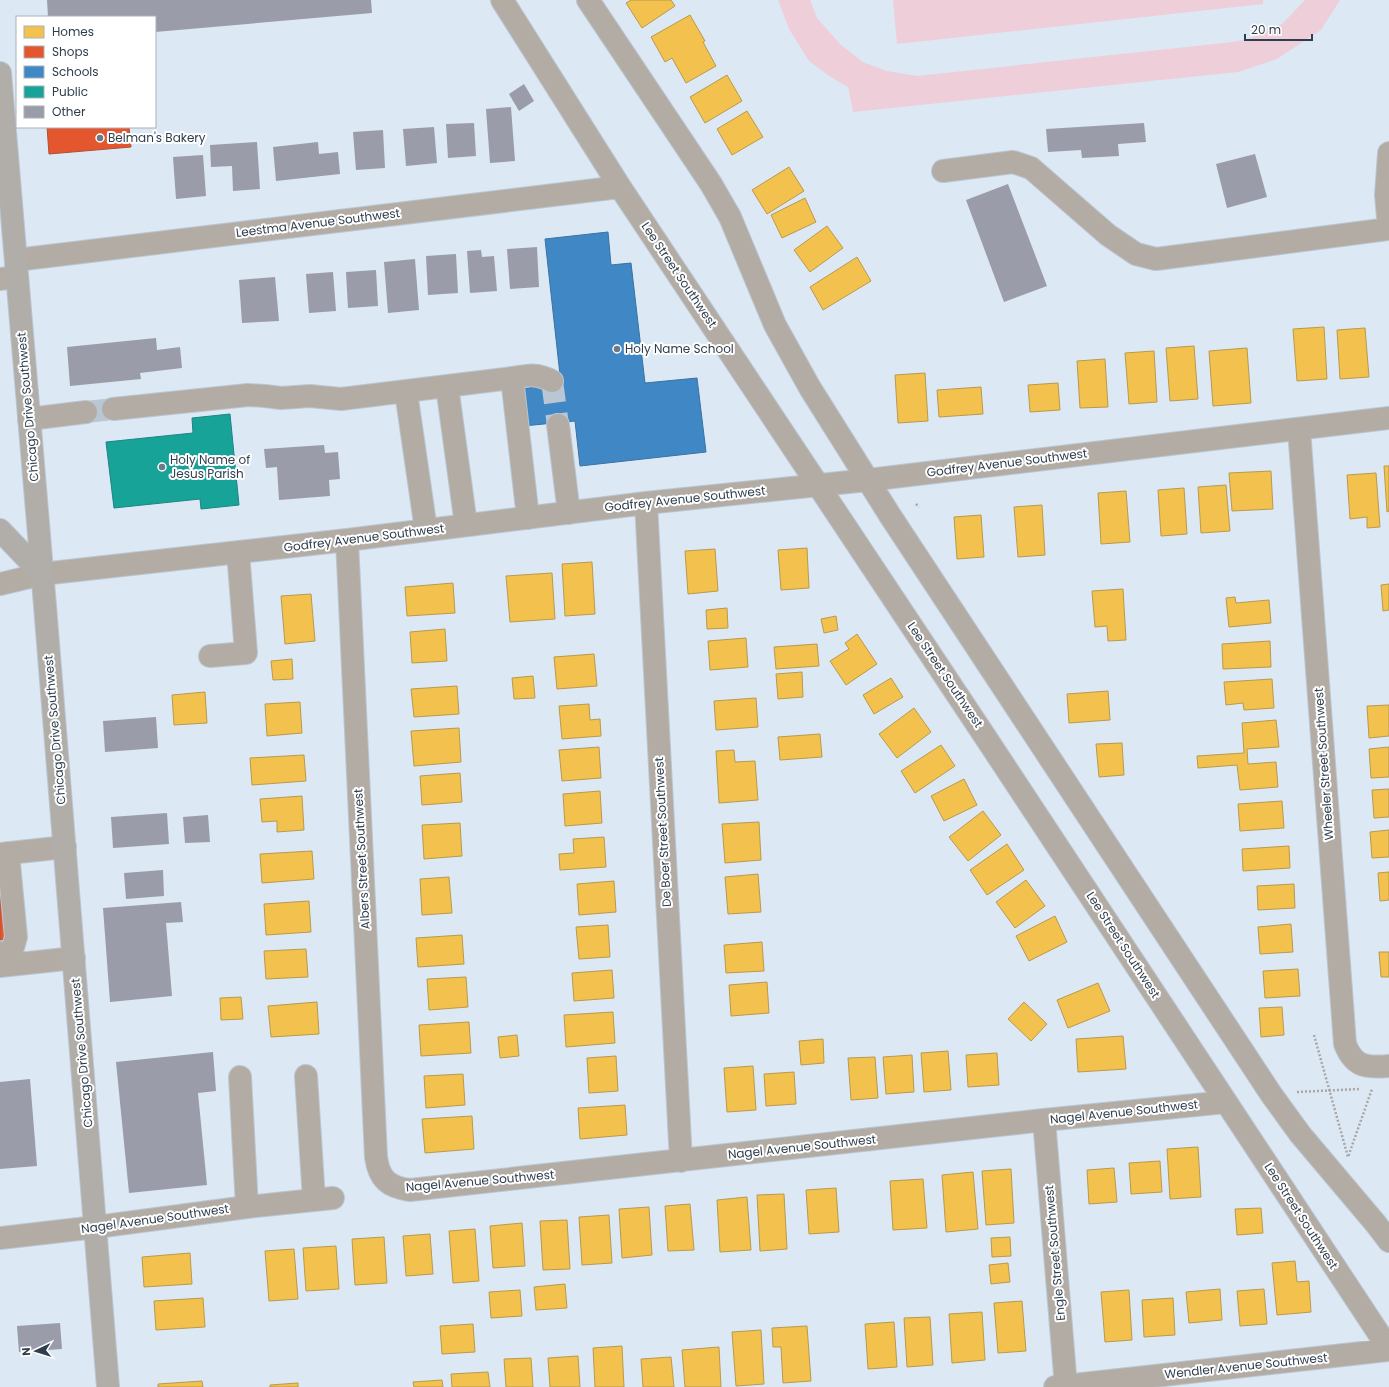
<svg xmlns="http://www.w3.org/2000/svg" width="1389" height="1387" font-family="Poppins,sans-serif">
  <rect width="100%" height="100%" fill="#dce8f4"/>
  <path fill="#eecfd9" d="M778,0H810L817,18L841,45L863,62L887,71L917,76L1233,42L1249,39L1282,24L1305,0H1340L1321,30L1277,59L1238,72L853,112L848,87L829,76L809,61L789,29Z
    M893,0H1263V4L897,44Z"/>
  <path fill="#f2c14e" stroke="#b89a4e" d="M631,0H671L675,6L642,28L626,3Z
    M690,15L705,41L703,42L716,66L686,83L672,58L665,62L651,37Z
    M727,75L742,101L705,123L690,97Z
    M747,111L763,137L732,155L717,129Z
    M789,167L804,191L767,214L752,190Z
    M805,198L816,222L782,238L771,215Z
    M827,226L843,248L810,272L794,250Z
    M857,257L871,281L823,310L810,287Z
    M1324,327L1327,379L1297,381L1293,329Z
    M1365,328L1369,377L1340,379L1337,330Z
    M1194,346L1198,399L1170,401L1166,348Z
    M1247,348L1251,403L1213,406L1209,351Z
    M1154,351L1157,402L1129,404L1125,353Z
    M1105,359L1108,407L1080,408L1077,361Z
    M925,373L928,421L898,423L895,375Z
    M1058,383L1060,410L1030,412L1028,385Z
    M981,387L983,414L939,417L937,390Z
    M1384,466H1389V511L1387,512Z
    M1271,471L1273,509L1232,511L1229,473Z
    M1376,473L1380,527L1367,528V517L1350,519L1347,475Z
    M1226,485L1230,531L1201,533L1198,487Z
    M1184,488L1187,534L1161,536L1158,490Z
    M1126,491L1130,542L1101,544L1098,493Z
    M1042,505L1045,555L1018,557L1014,507Z
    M981,515L984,557L957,559L954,517Z
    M807,548L809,588L781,590L778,550Z
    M715,549L718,591L688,594L685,551Z
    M592,562L595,614L565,616L562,564Z
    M552,573L555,619L510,622L506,576Z
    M453,583L455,613L407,616L405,587Z
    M1389,584V610L1383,611L1381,585Z
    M1123,589L1126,640L1108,641L1107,626L1095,627L1092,591Z
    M311,594L315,641L285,644L281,596Z
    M1235,597L1236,603L1269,600L1271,623L1229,627L1226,598Z
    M727,608L728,628L707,629L706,610Z
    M836,616L838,630L824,633L821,619Z
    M445,629L447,661L412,663L410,632Z
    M857,634L877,664L846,685L830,661L849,649L845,643Z
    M746,638L748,667L710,670L708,641Z
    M1270,641L1271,667L1223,669L1222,644Z
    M817,644L819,666L776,669L774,647Z
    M594,654L597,686L557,689L554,657Z
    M292,659L293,679L273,680L271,661Z
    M802,672L803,697L778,699L776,674Z
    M533,676L535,698L514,699L512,678Z
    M891,678L903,697L874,714L863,695Z
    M1272,679L1274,708L1244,710L1243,703L1226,705L1224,682Z
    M457,686L459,714L414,717L411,689Z
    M1108,691L1110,720L1069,723L1067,694Z
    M205,692L207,723L174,725L172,695Z
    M756,698L758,727L716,730L714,701Z
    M300,702L302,733L267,736L265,704Z
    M589,704L590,720L600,719L601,736L562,739L559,706Z
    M1389,705V736L1369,738L1367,706Z
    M914,708L931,732L897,758L879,734Z
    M1276,720L1279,747L1247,749L1248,764L1276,762L1278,787L1240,790L1237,765L1198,768L1197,756L1244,753L1242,723Z
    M459,728L461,762L414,766L411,731Z
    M820,734L822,757L780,760L778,737Z
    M1122,743L1124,775L1099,777L1096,744Z
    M941,745L955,766L915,793L901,771Z
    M599,747L601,778L562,781L559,750Z
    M1389,747V777L1371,778L1369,749Z
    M734,750L735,762L755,761L758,800L719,803L716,751Z
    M304,755L306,781L252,785L250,758Z
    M460,773L462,802L422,805L420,776Z
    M964,779L977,805L944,821L931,796Z
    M1389,789V817L1374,818L1372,790Z
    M600,791L602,823L565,826L563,794Z
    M302,796L304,830L277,832V821L262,822L260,799Z
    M1282,801L1284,828L1240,831L1238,804Z
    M983,811L1001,835L968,861L949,837Z
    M759,822L761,860L725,863L722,824Z
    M460,823L462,856L424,859L422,825Z
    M1389,830V857L1372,858L1370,832Z
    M604,837L606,867L560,870L559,854L574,853L573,839Z
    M1007,844L1024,870L987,895L970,870Z
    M1289,846L1290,868L1243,871L1242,849Z
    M312,851L314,879L262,883L260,854Z
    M1389,872V900L1380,901L1378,873Z
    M758,874L761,912L728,914L725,877Z
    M449,877L452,913L422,915L420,879Z
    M1026,880L1045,906L1015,928L996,902Z
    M614,881L616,912L579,915L577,884Z
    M1294,884L1295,908L1258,910L1257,886Z
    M309,901L311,932L266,935L264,904Z
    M1055,916L1067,942L1029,961L1016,936Z
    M1291,924L1293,952L1260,954L1258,927Z
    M608,925L610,957L579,959L576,927Z
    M462,935L464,964L418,967L416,938Z
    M762,942L764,971L726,973L724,945Z
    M306,949L308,977L266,979L264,951Z
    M1379,952H1389V977H1381Z
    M1298,969L1300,996L1265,998L1263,971Z
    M612,970L614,998L574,1001L572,973Z
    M466,977L468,1007L429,1010L427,979Z
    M767,982L769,1013L731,1016L729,985Z
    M1098,983L1110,1011L1068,1028L1057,1000Z
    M241,997L243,1019L221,1020L220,998Z
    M317,1002L319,1034L271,1037L268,1006Z
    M1024,1002L1047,1024L1031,1041L1008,1019Z
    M1282,1007L1284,1035L1261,1037L1259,1008Z
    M613,1012L615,1043L566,1047L564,1015Z
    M469,1022L471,1053L421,1056L419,1025Z
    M517,1035L519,1056L500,1058L498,1037Z
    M1123,1036L1126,1069L1078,1072L1076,1039Z
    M823,1039L824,1063L801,1065L799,1041Z
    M948,1051L951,1090L924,1092L921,1053Z
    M997,1053L999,1085L968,1087L966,1055Z
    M912,1055L914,1092L886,1094L883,1057Z
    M616,1056L618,1091L589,1093L587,1058Z
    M875,1057L878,1098L851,1100L848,1058Z
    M753,1066L756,1110L727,1112L724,1068Z
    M794,1072L796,1104L766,1106L764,1074Z
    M463,1074L465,1105L426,1108L424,1076Z
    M625,1105L627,1135L580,1139L578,1108Z
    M472,1116L474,1149L425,1153L422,1119Z
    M1198,1147L1201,1197L1170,1199L1167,1149Z
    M1160,1161L1162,1192L1131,1194L1129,1163Z
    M1114,1168L1117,1202L1089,1204L1087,1170Z
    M1011,1169L1014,1223L986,1225L982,1171Z
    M973,1172L978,1229L946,1232L942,1175Z
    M923,1179L927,1228L893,1230L890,1181Z
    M836,1188L839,1232L809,1234L806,1190Z
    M784,1194L787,1249L760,1251L757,1195Z
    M747,1197L751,1250L720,1252L717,1200Z
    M690,1204L694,1250L668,1251L665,1206Z
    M649,1207L652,1255L622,1258L619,1209Z
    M1261,1208L1263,1233L1237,1235L1235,1209Z
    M609,1215L612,1263L582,1265L579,1217Z
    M567,1220L570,1269L543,1270L540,1221Z
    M522,1223L525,1266L493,1268L490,1226Z
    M475,1229L479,1281L453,1283L449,1231Z
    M430,1234L433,1274L406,1276L403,1236Z
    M384,1237L387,1283L355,1285L352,1239Z
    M1010,1237L1011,1256L992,1257L991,1238Z
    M336,1246L339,1289L306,1291L303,1248Z
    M294,1249L298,1299L269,1301L265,1251Z
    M190,1253L192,1284L144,1287L142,1257Z
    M1295,1261L1297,1282L1309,1281L1311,1312L1277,1315L1272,1263Z
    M1008,1263L1010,1282L991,1284L989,1265Z
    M565,1284L567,1308L536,1310L534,1287Z
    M1220,1289L1222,1320L1189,1323L1186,1292Z
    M1264,1289L1267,1324L1240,1326L1237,1291Z
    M520,1290L522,1316L491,1318L489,1292Z
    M1129,1290L1132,1340L1105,1342L1101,1292Z
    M203,1298L205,1327L156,1330L154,1301Z
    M1173,1298L1175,1335L1144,1337L1142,1300Z
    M1022,1301L1026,1351L998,1353L994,1303Z
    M982,1312L985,1360L952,1363L949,1314Z
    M930,1317L933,1365L907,1367L904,1318Z
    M894,1322L897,1367L868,1369L865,1324Z
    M473,1324L475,1352L442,1354L440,1326Z
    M807,1326L811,1381L783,1383L781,1347H773L772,1328Z
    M761,1330L764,1384L736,1386L732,1332Z
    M622,1346L624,1387H595L593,1348Z
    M719,1347L721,1387H685L682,1350Z
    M578,1356L580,1387H550L548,1358Z
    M671,1357L674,1387H643L641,1359Z
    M531,1358L533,1387H506L504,1359Z
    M488,1372L490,1387H452L451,1374Z
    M442,1380L443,1387H414L413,1382Z
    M202,1381L203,1387H158V1384Z
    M298,1383V1387H270V1385Z"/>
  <path fill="#e4572e" stroke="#ae5037" d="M47,127H129L131,147L49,154Z
    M0,872L8,939L0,940Z"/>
  <path fill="#3f88c5" stroke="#3a72a1" d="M608,232L611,265L631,263L645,383L697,378L706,452L580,466L575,421L523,426L519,389L561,384L545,239Z"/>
  <path fill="#17a398" stroke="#1e8582" d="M230,414L239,505L201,509L200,499L114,508L106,442L193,433L192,418Z"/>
  <path fill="#9b9ca9" d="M47,0H371L372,13L155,32V17H48Z
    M524,84L534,101L519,111L509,94Z
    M511,107L515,161L490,163L486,109Z
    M474,123L476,156L448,158L446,124Z
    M1144,123L1146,142L1118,144L1119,156L1082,158L1081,150L1048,152L1046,129Z
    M434,127L437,163L406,166L403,129Z
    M383,130L385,168L356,170L353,132Z
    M257,142L260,189L233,191L232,166L211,167L210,145Z
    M318,142L319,154L338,152L340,174L276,181L273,147Z
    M1255,154L1267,197L1227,208L1216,164Z
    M203,155L206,196L176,199L173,157Z
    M1008,184L1047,286L1004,302L966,200Z
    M537,247L539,287L510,289L507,249Z
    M481,250L482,257L494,256L497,291L470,293L467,251Z
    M456,254L458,293L428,295L426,256Z
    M415,259L419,310L388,313L384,262Z
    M376,270L378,306L348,308L346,272Z
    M333,272L336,311L309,313L306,274Z
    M275,277L279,321L242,323L239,280Z
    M156,338L157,350L180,347L182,368L140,373L141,379L70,386L67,347Z
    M324,445L325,453L338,452L340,479L329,480L330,496L279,500L277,467L266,468L264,449Z
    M156,717L158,748L105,752L103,721Z
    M167,813L169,844L113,848L111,817Z
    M208,815L210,842L185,843L183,817Z
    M163,870L164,896L126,899L124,873Z
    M181,902L183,922L166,923L172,996L110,1002L103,908Z
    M213,1052L216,1091L198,1093L207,1185L129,1193L116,1062Z
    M30,1079L37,1166L0,1169V1082Z
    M60,1323L62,1349L19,1352L17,1326Z"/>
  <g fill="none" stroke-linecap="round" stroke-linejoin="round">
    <path stroke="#b9c6d3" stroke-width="22" stroke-dasharray="22 11" stroke-linecap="butt" d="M552,381L558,425
      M86,412L113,409"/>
    <defs>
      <path id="minor" d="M502,0L620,187L986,738L1389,1349
        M588,0L711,184L730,217L775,325L810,388L891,517L1271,1094L1300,1134L1376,1224L1389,1241
        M943,171L1013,162L1031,168L1108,235L1136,254L1156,259L1389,229
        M1389,229L1386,195L1389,153
        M16,260L620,187
        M0,279L17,277
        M512,378C528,375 537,373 552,381
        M447,386L466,525
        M406,392L426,530
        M113,409L248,395L265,396L281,398L310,396L341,399L512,378L528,518
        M29,419L86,412
        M558,425L569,513
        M1299,429L1345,1044C1354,1067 1366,1068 1389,1066
        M646,503L681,1161
        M347,540L376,1157C379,1179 388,1187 410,1190L1044,1120L1226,1102
        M0,584L42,574L347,540L646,503L868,480L1389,418
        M210,656L246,653L238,552
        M0,854L65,847
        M0,953L12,951L16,937L8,853
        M0,966L74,958
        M306,1076L314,1200
        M240,1077L247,1207
        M1044,1120L1066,1387
        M0,1238L96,1227L247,1207L333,1198
        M1055,1387L1389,1350"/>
      <path id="major" d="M0,73L45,606L108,1387
        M0,530L42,574"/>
    </defs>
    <use href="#minor" stroke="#bbc6d1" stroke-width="24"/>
    <use href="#major" stroke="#bbc6d1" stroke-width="24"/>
    <path stroke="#a8a7a5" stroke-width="2.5" stroke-dasharray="2 2" stroke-linecap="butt" d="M916,504L919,507
      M1314,1035L1348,1157L1372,1089
      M1297,1092L1360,1089"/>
    <use href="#minor" stroke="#b3aca4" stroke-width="22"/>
    <use href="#major" stroke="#b1ada8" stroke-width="22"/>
  </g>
  <g fill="#6c7a87" stroke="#fff" stroke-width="1.5">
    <circle cx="100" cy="138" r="4"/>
    <circle cx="617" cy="349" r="4"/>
    <circle cx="162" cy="467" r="4"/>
  </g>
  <g text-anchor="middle" stroke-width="4" stroke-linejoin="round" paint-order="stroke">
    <g font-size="12" fill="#2f3e4d" stroke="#fff" text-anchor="start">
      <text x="108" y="142">Belman's Bakery</text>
      <text x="625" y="353">Holy Name School</text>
      <text x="170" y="464">Holy Name of<tspan x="170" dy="14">Jesus Parish</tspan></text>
    </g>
    <g font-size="12" fill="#2f3e4d" stroke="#fff">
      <text transform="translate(318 223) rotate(-7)" y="4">Leestma Avenue Southwest</text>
      <text transform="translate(679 275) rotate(56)" y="4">Lee Street Southwest</text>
      <text transform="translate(28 407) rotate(-95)" y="4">Chicago Drive Southwest</text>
      <text transform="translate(1007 463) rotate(-7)" y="4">Godfrey Avenue Southwest</text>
      <text transform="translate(685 499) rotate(-6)" y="4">Godfrey Avenue Southwest</text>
      <text transform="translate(364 538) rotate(-7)" y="4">Godfrey Avenue Southwest</text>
      <text transform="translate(945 675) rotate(56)" y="4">Lee Street Southwest</text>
      <text transform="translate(55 730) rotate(-95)" y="4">Chicago Drive Southwest</text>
      <text transform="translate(1324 764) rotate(-94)" y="4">Wheeler Street Southwest</text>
      <text transform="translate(663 832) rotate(-93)" y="4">De Boer Street Southwest</text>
      <text transform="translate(362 859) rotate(-93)" y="4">Albers Street Southwest</text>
      <text transform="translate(1123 945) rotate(57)" y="4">Lee Street Southwest</text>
      <text transform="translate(82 1053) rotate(-95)" y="4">Chicago Drive Southwest</text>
      <text transform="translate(1124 1112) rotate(-6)" y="4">Nagel Avenue Southwest</text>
      <text transform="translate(802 1147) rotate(-6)" y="4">Nagel Avenue Southwest</text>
      <text transform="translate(480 1181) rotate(-5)" y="4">Nagel Avenue Southwest</text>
      <text transform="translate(1301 1216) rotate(57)" y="4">Lee Street Southwest</text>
      <text transform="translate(155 1219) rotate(-8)" y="4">Nagel Avenue Southwest</text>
      <text transform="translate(1055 1253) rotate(-95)" y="4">Engle Street Southwest</text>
      <text transform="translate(1246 1366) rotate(-6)" y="4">Wendler Avenue Southwest</text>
    </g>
  </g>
  <rect x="16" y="16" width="140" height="112" fill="#ffffff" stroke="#acb2b8"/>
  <rect x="24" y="26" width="20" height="12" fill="#f2c14e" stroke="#acb2b8"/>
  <text x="52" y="36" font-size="12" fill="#2f3e4d">Homes</text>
  <rect x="24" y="46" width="20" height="12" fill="#e4572e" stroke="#acb2b8"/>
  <text x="52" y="56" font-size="12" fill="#2f3e4d">Shops</text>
  <rect x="24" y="66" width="20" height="12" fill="#3f88c5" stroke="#acb2b8"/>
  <text x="52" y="76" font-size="12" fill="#2f3e4d">Schools</text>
  <rect x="24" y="86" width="20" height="12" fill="#17a398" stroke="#acb2b8"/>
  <text x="52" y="96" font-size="12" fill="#2f3e4d">Public</text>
  <rect x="24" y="106" width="20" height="12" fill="#9b9ca9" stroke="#acb2b8"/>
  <text x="52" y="116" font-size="12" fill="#2f3e4d">Other</text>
  <g transform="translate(36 1351) rotate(266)" stroke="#ffffff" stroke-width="3" paint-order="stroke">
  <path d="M0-3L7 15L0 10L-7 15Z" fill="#2f3e4d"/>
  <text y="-6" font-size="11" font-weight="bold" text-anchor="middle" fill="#2f3e4d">N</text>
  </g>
  <path d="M1245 34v6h67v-6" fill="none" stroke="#2f3e4d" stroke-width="2"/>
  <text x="1251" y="34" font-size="12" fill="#2f3e4d" stroke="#ffffff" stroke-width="3" paint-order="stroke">20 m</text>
</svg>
